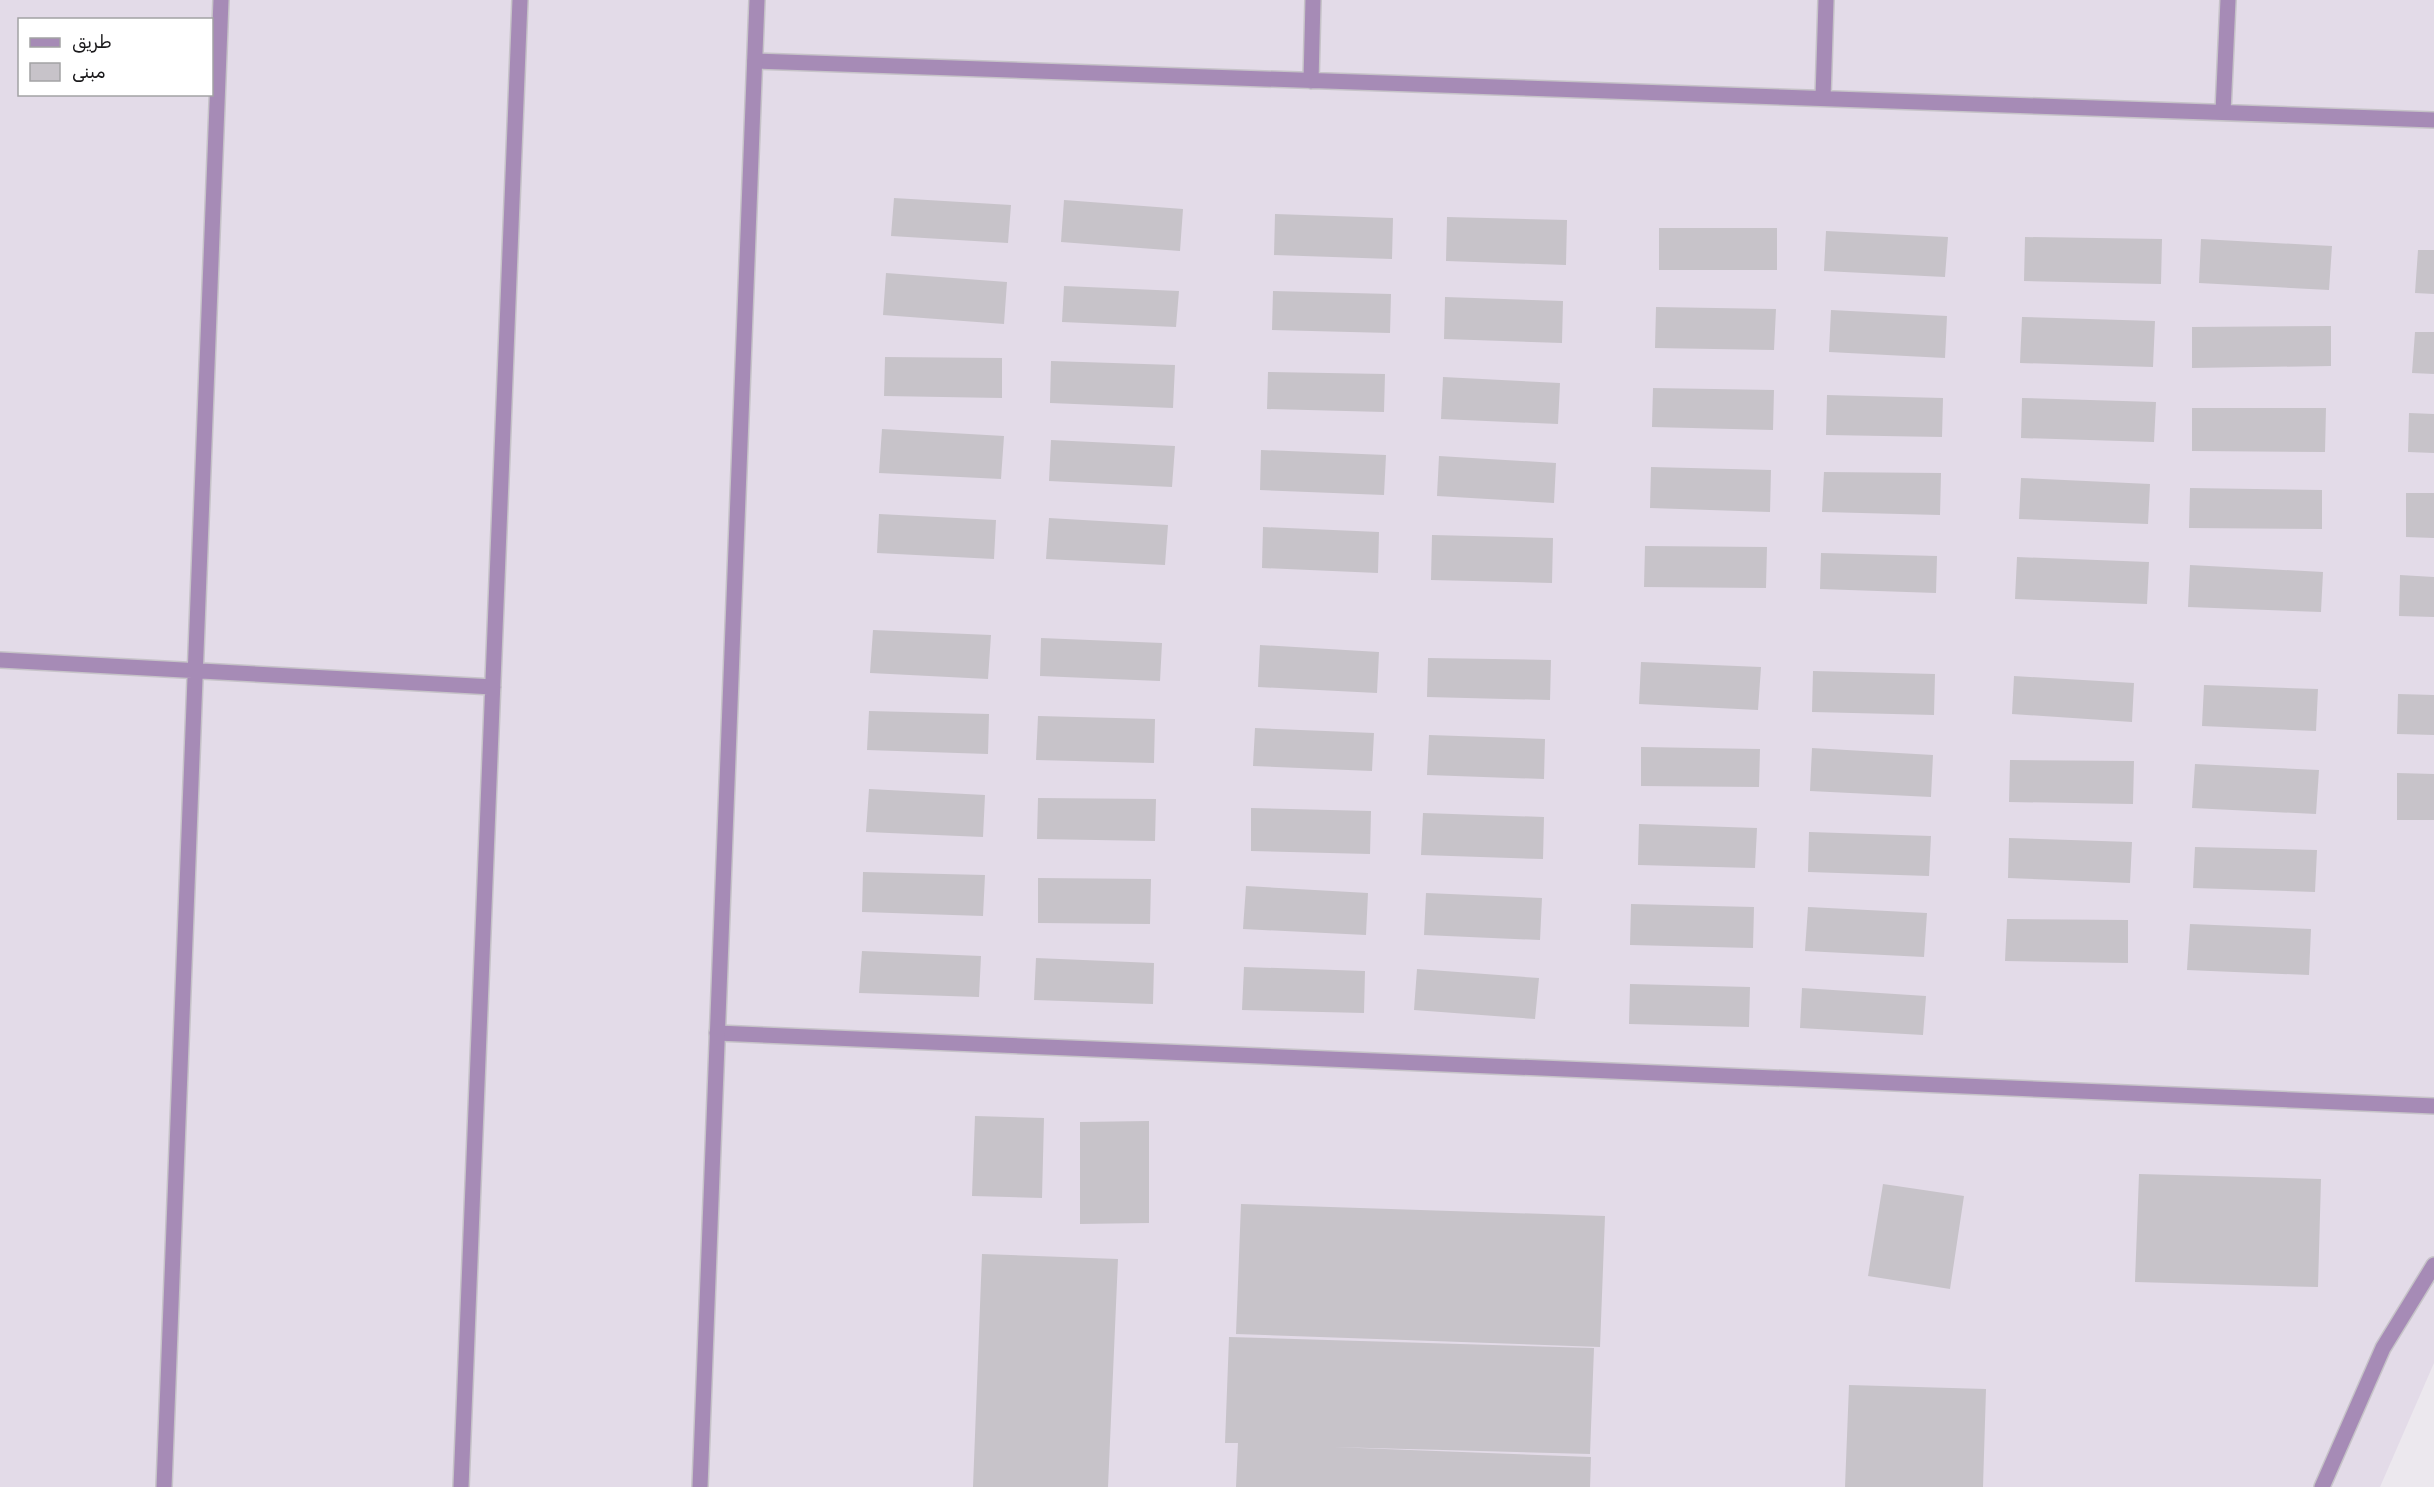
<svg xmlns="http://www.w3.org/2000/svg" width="2434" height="1487" font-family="Rubik,'Noto Naskh Arabic',sans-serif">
  <rect width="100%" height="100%" fill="#ece8ee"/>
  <path fill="#e3dbe8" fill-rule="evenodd" d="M0,0H2434V1363L2380,1487H0ZM20,20H212V94H20Z"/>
  <path fill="#c7c3c9" d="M894,198L1011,205L1008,243L891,236Z
    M1064,200L1183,209L1180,251L1061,242Z
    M1275,214L1393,218L1392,259L1274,255Z
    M1447,217L1567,220L1566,265L1446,261Z
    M1659,228H1777V270H1659Z
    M1826,231L1948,237L1945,277L1824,271Z
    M2025,237L2162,239L2161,284L2024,281Z
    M2201,239L2332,246L2329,290L2199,283Z
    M2418,250H2434V294L2415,293Z
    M886,273L1007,282L1004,324L883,315Z
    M1064,286L1179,291L1176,327L1062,322Z
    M1273,291L1391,294L1390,333L1272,330Z
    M1445,297L1563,301L1562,343L1444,339Z
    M1656,307L1776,309L1774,350L1655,348Z
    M1831,310L1947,316L1945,358L1829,352Z
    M2022,317L2155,321L2153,367L2020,363Z
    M2331,326V366L2192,368V327Z
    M2415,332H2434V374L2412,373Z
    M885,357L1002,358V398L884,396Z
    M1051,361L1175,365L1173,408L1050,403Z
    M1268,372L1385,374L1384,412L1267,409Z
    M1443,377L1560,383L1558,424L1441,419Z
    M1653,388L1774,390L1773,430L1652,427Z
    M1827,395L1943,398L1942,437L1826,435Z
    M2022,398L2156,402L2154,442L2021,438Z
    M2192,408H2326L2325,452L2192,451Z
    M2409,413L2434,414V453L2408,452Z
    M882,429L1004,436L1001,479L879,473Z
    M1051,440L1175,446L1172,487L1049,481Z
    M1261,450L1386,455L1384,495L1260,490Z
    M1439,456L1556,463L1554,503L1437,496Z
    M1651,467L1771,470L1770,512L1650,508Z
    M1824,472L1941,473L1940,515L1822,512Z
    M2021,478L2150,484L2148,524L2019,519Z
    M2190,488L2322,490V529L2189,528Z
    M2406,493H2434V538L2406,537Z
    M879,514L996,520L994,559L877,553Z
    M1049,518L1168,525L1165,565L1046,559Z
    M1263,527L1379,532L1378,573L1262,568Z
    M1432,535L1553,538L1552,583L1431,580Z
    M1645,546L1767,547L1766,588L1644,587Z
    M1821,553L1937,556L1936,593L1820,589Z
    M2017,557L2149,562L2147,604L2015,599Z
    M2190,565L2323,572L2321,612L2188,607Z
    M2400,575L2434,577V617L2399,616Z
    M873,630L991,635L988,679L870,673Z
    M1041,638L1162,643L1160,681L1040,676Z
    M1260,645L1379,652L1377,693L1258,687Z
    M1428,658L1551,660L1550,700L1427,697Z
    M1641,662L1761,667L1758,710L1639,704Z
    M1813,671L1935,674L1934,715L1812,712Z
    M2014,676L2134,683L2132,722L2012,714Z
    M2204,685L2318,689L2316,731L2202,726Z
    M2398,694L2434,695V735L2397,734Z
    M869,711L989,714L988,754L867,750Z
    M1038,716L1155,719L1154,763L1036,760Z
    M1255,728L1374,733L1372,771L1253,766Z
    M1429,735L1545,739L1544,779L1427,775Z
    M1641,747L1760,749L1759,787L1641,786Z
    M1812,748L1933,755L1931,797L1810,791Z
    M2010,760L2134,761L2133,804L2009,802Z
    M2195,764L2319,770L2316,814L2192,808Z
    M2397,773L2434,774V820H2397Z
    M869,789L985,795L983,837L866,832Z
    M1038,798L1156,799L1155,841L1037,839Z
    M1251,808L1371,811L1370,854L1251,851Z
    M1423,813L1544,817L1543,859L1421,855Z
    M1639,824L1757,828L1755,868L1638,865Z
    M1809,832L1931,836L1929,876L1808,872Z
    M2009,838L2132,842L2130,883L2008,878Z
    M2195,847L2317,850L2315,892L2193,888Z
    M863,872L985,875L983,916L862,912Z
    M1038,878L1151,879L1150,924L1038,923Z
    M1246,886L1368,893L1366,935L1243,929Z
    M1426,893L1542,898L1540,940L1424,935Z
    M1631,904L1754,907L1753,948L1630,945Z
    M1808,907L1927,913L1924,957L1805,951Z
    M2007,919L2128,920V963L2005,961Z
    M2190,924L2311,929L2309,975L2187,970Z
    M862,951L981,956L979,997L859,993Z
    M1036,958L1154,963L1153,1004L1034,1000Z
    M1244,967L1365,971L1364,1013L1242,1010Z
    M1417,969L1539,978L1535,1019L1414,1010Z
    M1630,984L1750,987L1749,1027L1629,1024Z
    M1802,988L1926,996L1923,1035L1800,1028Z
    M975,1116L1044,1118L1042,1198L972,1196Z
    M1149,1121V1223L1080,1224V1122Z
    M2139,1174L2321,1179L2318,1287L2135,1282Z
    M1883,1184L1964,1196L1950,1289L1868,1276Z
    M1241,1204L1605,1216L1600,1347L1236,1334Z
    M982,1254L1118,1259L1108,1487H973Z
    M1229,1337L1594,1348L1590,1454L1333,1447L1591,1457L1590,1487H1236L1238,1443H1225Z
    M1849,1385L1986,1389L1983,1487H1845Z"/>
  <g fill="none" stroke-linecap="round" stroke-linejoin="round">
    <defs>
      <path id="lane" d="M755,61L2434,120
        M1311,81L1313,0
        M1823,98L1826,0
        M2223,112L2228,0
        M0,660L493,687
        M717,1033L2434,1106
        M164,1487L221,0
        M461,1487L520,0"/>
      <path id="street" d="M700,1487L757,0
        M2322,1487L2383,1348L2434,1265"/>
    </defs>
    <use href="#lane" stroke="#c6c3c8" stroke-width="18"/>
    <use href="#street" stroke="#c6c3c8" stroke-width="18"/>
    <use href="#lane" stroke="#a68bb6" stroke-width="15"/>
    <use href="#street" stroke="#a68bb6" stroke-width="15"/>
  </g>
  <rect x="18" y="18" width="195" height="78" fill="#ffffff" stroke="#a3a3a4" stroke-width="1.5"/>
  <rect x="30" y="38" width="30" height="9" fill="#a68bb6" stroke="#a3a3a4" stroke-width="1.5"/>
  <text x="72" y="48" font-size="18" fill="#1a191b">طريق</text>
  <rect x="30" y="63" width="30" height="18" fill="#c7c3c9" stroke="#a3a3a4" stroke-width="1.5"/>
  <text x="72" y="78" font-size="18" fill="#1a191b">مبنى</text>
</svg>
